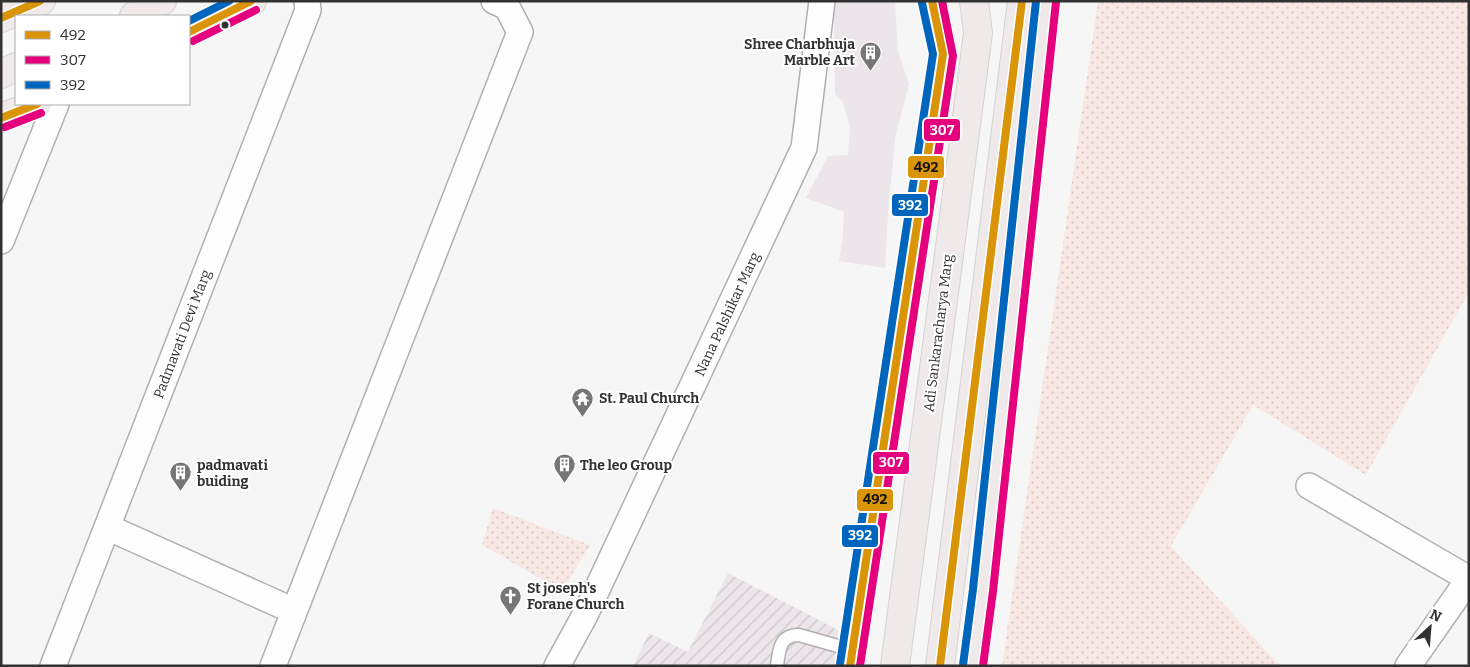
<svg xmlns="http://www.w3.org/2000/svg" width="1470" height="667" font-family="Bitter,serif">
  <defs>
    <pattern id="industrial-furrows" width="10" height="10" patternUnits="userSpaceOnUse" patternTransform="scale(1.25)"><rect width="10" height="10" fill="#ece6eb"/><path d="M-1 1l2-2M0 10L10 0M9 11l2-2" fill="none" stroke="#cbc6ca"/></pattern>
    <pattern id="grass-dots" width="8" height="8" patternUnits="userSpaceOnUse" patternTransform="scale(1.25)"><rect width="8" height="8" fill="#f8e8e3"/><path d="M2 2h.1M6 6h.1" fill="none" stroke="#d5c7c3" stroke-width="1.8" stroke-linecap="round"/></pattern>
  </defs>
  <rect width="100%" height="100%" fill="#f7f6f7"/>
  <path fill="#ece6eb" d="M834,1H895L898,51L909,84L896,134L889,199L885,268L839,261L843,234L844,212L806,198L828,156L848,155L850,129L843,102L835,94Z"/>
  <path fill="url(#industrial-furrows)" d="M728,573L838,630L834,666H633L649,633L688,652Z"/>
  <path fill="url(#grass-dots)" d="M1098,1H1469V292L1366,475L1253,405L1171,546L1280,666H1002Z
    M493,508L590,545L562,591L482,545Z"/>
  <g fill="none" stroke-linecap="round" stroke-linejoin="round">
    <defs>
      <path id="lane" d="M777,666C779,649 780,635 799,635L852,650"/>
      <path id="street" d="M1,241L56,104
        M1309,486L1469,579
        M107,527L294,611
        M53,666L308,10L307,1
        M273,666L520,32L507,7L494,1
        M557,666L585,615L804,148L822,1
        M1408,666L1469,579"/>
      <path id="primary" d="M134,16L162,1
        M1,18L41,1
        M189,32L252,1
        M1,74L16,67
        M1,118L37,104
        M850,666L943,54L932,1
        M895,666L978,33L974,1
        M940,666L1022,1
        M973,666L983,590L1046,1"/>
    </defs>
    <use href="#lane" stroke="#b1b0b1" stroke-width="15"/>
    <use href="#street" stroke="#b1b0b1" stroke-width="28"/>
    <use href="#primary" stroke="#d3d3d3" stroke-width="30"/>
    <use href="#lane" stroke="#fefefe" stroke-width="12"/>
    <use href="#street" stroke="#fefefe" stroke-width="25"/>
    <use href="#primary" stroke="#efe9ea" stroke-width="28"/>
    <defs>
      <path id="bus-1" d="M1,18L40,1
        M189,32L251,1
        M1,118L37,104
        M850,666L943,54L932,1
        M940,666L1022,1"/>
      <path id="bus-2" d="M193,41L256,10
        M5,127L41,113
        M860,666L953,56L942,1
        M983,666L993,591L1056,2"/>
      <path id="bus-3" d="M189,21L229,1
        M840,664L933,54L922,3
        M963,665L973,589L1036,1"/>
    </defs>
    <use href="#bus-1" stroke="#fff" stroke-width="11"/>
    <use href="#bus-2" stroke="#fff" stroke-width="11"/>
    <use href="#bus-3" stroke="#fff" stroke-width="11"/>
    <use href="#bus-1" stroke="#d99408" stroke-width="8"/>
    <use href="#bus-2" stroke="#e5007d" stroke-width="8"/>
    <use href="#bus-3" stroke="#0065bd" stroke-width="8"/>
  </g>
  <defs>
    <symbol id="building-pin" viewBox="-11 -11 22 30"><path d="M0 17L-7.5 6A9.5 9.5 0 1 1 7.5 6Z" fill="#777677" stroke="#fff"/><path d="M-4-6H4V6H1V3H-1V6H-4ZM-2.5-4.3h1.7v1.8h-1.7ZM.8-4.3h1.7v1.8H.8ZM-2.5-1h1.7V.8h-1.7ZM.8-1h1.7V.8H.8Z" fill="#fff"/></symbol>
    <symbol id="temple-pin" viewBox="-11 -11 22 30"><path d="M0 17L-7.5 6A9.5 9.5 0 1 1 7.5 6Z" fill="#777677" stroke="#fff"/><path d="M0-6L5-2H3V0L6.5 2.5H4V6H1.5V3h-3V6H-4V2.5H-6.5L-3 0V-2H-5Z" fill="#fff"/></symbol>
    <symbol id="church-pin" viewBox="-11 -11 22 30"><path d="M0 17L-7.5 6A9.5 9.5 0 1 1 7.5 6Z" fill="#777677" stroke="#fff"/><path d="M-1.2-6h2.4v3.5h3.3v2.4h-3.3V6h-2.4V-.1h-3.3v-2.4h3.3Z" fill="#fff"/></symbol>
  </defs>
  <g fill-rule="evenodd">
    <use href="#building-pin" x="858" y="40" width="25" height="34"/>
    <use href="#temple-pin" x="570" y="386" width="25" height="34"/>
    <use href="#building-pin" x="552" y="452" width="25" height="34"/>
    <use href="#building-pin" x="168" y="460" width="25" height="34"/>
    <use href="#church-pin" x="498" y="584" width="25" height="34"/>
  </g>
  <circle fill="#323132" stroke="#fff" stroke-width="2" cx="225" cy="25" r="4.5"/>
  <g text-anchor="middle" stroke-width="4" stroke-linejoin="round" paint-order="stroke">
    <g font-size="14" font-weight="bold" fill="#323132" stroke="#fff" text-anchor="start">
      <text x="855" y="49" text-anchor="end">Shree Charbhuja<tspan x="855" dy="16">Marble Art</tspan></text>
      <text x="599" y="403">St. Paul Church</text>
      <text x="197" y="470">padmavati<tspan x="197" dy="16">buiding</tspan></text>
      <text x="580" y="470">The leo Group</text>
      <text x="527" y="593">St joseph's<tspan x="527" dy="16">Forane Church</tspan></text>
    </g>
    <g font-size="14" fill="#323132" stroke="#fff">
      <text transform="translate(727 314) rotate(-65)" y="5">Nana Palshikar Marg</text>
      <text transform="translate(938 333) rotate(-83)" y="5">Adi Sankaracharya Marg</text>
      <text transform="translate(182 334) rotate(-69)" y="5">Padmavati Devi Marg</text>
    </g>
  </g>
  <g stroke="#fff" stroke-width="2">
    <rect x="923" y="118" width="38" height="24" rx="5" fill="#e5007d"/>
    <rect x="907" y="155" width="38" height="24" rx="5" fill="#d99408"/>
    <rect x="891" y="193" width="38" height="24" rx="5" fill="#0065bd"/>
    <rect x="872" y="451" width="38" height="24" rx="5" fill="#e5007d"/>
    <rect x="856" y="488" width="38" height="24" rx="5" fill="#d99408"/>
    <rect x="841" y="524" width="38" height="24" rx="5" fill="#0065bd"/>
  </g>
  <g font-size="14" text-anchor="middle" font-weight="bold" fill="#fff">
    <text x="942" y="135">307</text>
    <text x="910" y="210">392</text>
    <text x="891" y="467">307</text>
    <text x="860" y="540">392</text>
  </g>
  <g font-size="14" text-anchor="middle" font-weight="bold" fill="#111">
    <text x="926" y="172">492</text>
    <text x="875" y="504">492</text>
  </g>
  <rect width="1470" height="667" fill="none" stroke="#323132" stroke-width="5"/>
  <rect x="15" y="15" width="175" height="90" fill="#ffffff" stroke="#adadad"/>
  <rect x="25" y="31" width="25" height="8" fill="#d99408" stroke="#adadad"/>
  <text x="60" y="40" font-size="15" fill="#323132">492</text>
  <rect x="25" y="56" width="25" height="8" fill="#e5007d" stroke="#adadad"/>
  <text x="60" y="65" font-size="15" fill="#323132">307</text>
  <rect x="25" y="81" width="25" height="8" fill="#0065bd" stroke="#adadad"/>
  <text x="60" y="90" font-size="15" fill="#323132">392</text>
  <g transform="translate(1430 627) rotate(26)" stroke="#ffffff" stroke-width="4" paint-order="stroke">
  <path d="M0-4L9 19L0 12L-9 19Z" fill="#323132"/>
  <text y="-8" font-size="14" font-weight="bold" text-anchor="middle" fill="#323132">N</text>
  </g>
</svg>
